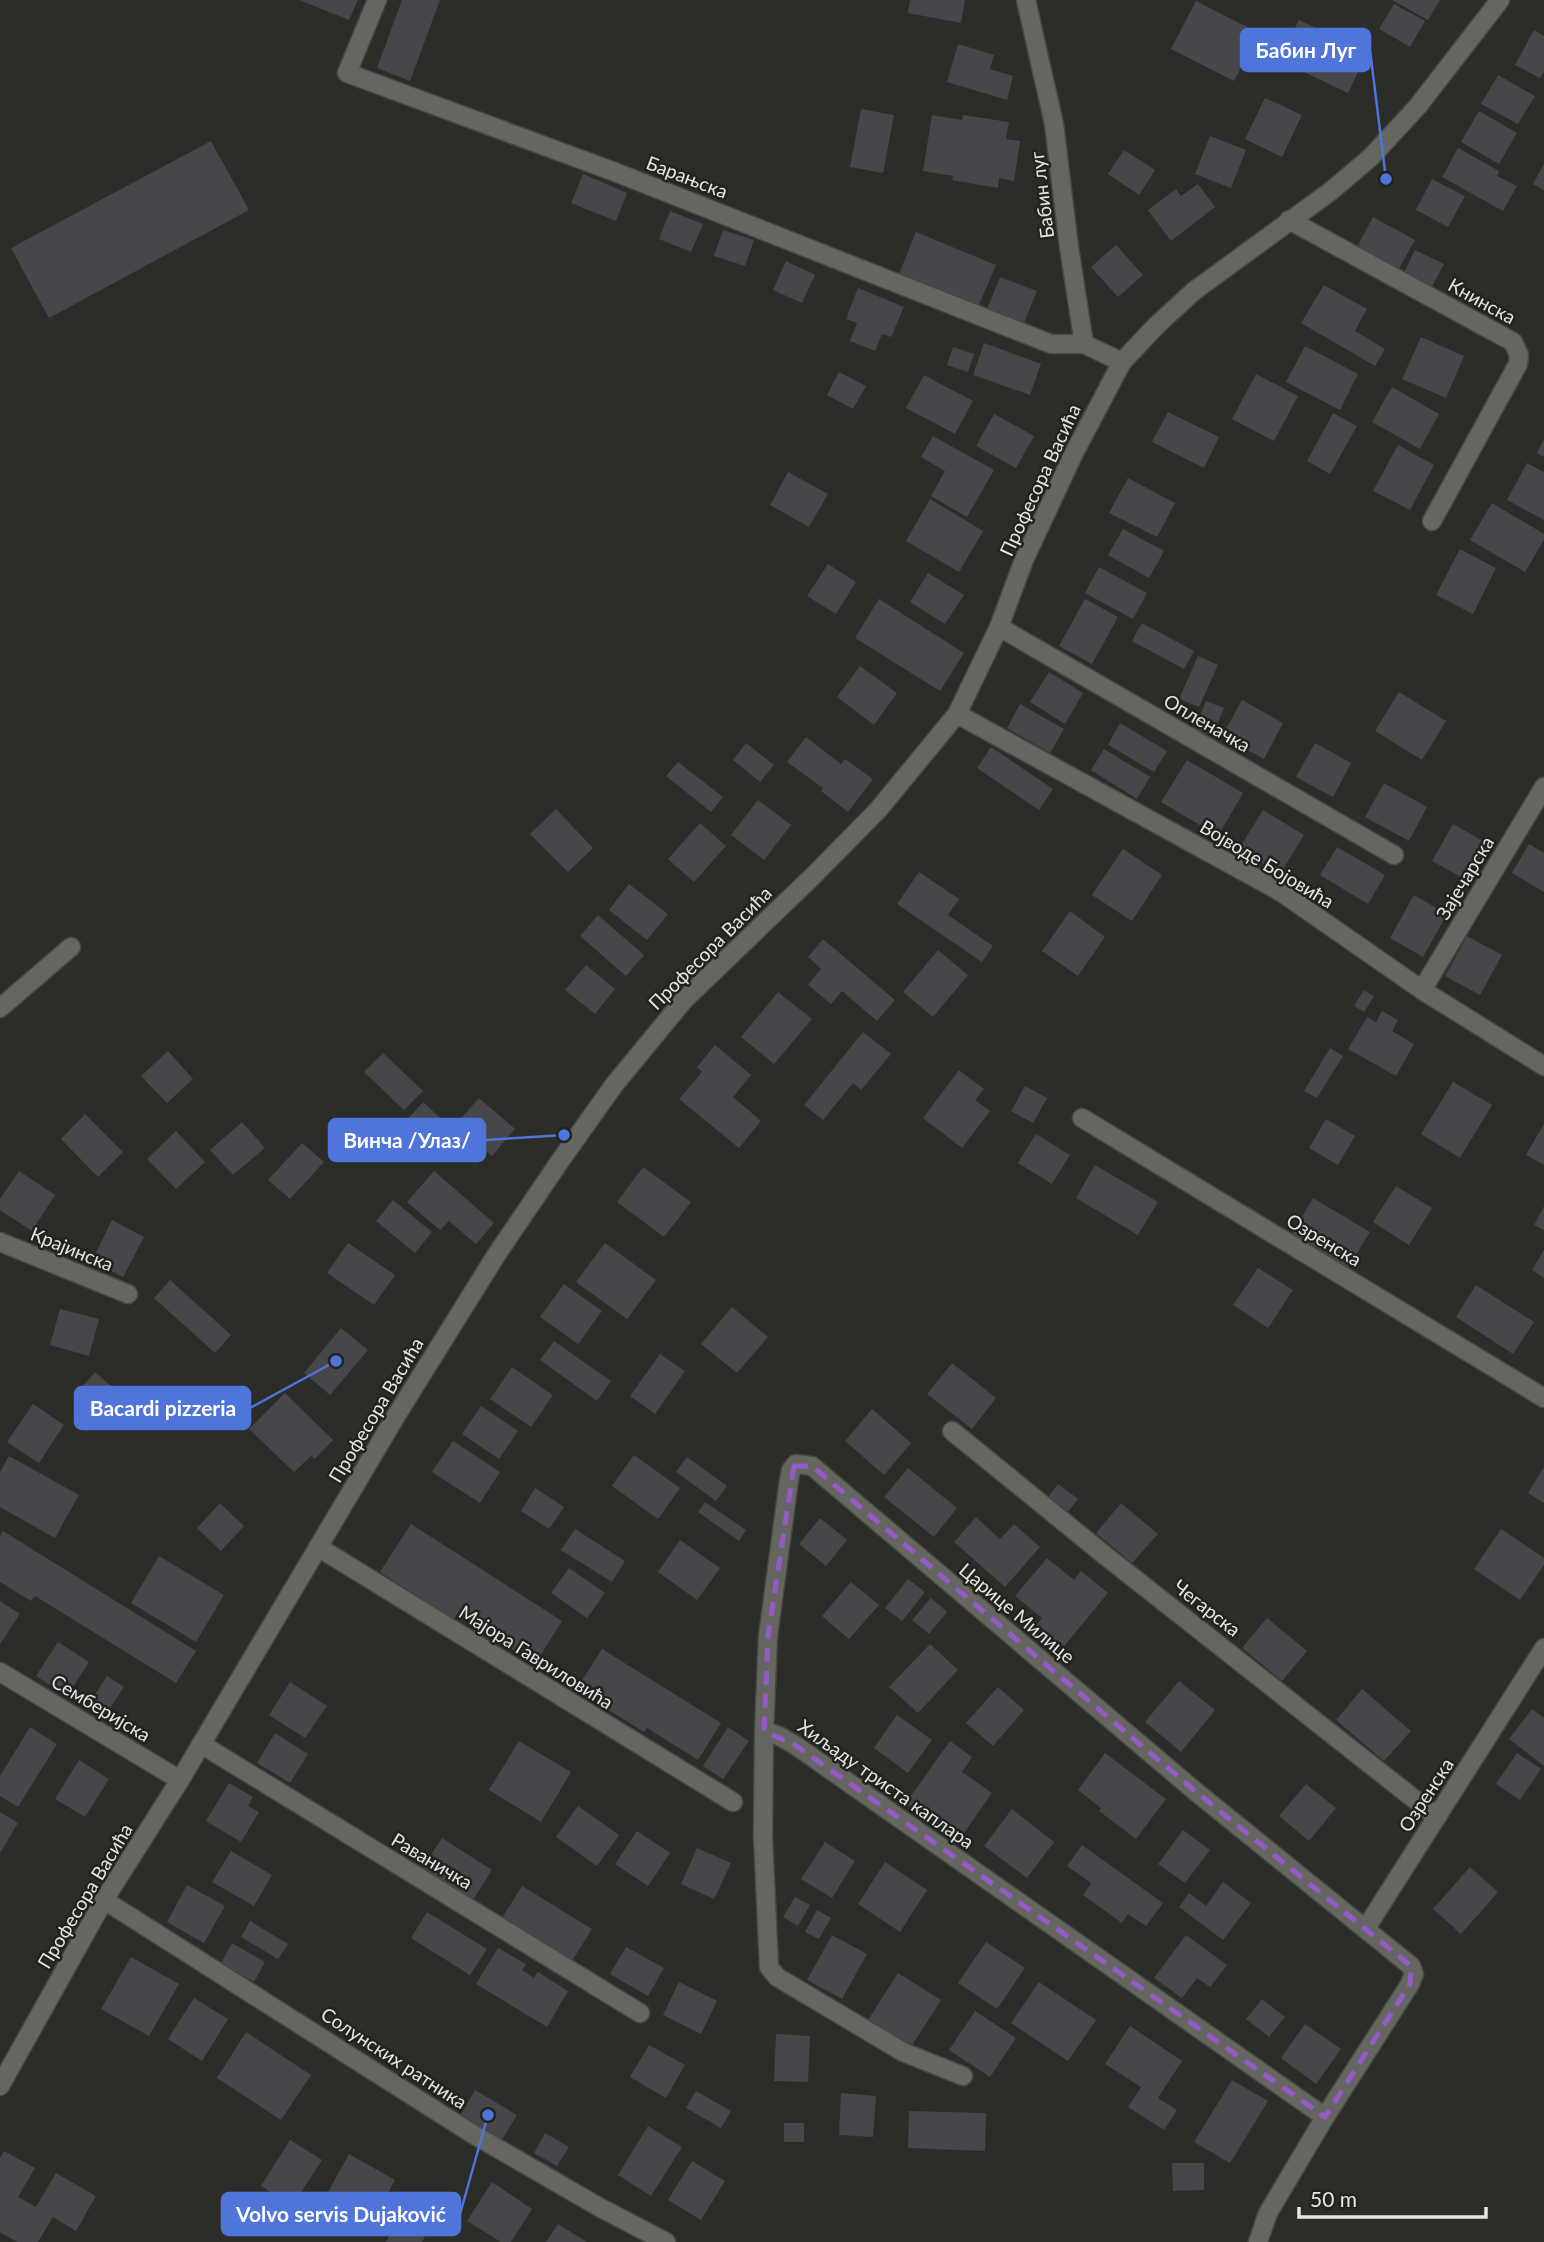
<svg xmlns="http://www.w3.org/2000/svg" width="1544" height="2242" viewBox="0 0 1544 2242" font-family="Lato,sans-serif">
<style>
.building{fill:#46474b}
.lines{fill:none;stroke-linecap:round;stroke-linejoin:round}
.minor-casing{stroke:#474743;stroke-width:21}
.tertiary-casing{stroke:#474743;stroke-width:21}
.minor{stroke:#666661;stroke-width:18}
.tertiary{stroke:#666661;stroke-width:18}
.marked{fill:none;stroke:#965ac8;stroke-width:5;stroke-dasharray:14 9;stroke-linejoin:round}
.labels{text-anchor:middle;stroke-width:5;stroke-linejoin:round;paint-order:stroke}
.street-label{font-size:19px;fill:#e5e5e2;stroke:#22221f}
.leader{fill:none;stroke:#4f74da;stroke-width:2.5}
.callout-dot{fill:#4f74da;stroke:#22221f;stroke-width:2.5}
.callout{fill:#4f74da;stroke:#4f74da;stroke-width:2.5}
.callout-label{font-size:21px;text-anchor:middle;font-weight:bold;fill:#fff}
</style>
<rect width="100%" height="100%" fill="#2c2c28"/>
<g class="building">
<path d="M299 0H358L349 20Z"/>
<path d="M402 0H440L410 81 377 68Z"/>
<path d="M910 0H965L961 23 908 13Z"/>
<path d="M1392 0H1440L1428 20Z"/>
<path d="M1196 1 1259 33 1234 81 1171 49Z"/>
<path d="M1394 4 1425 21 1410 47 1379 29Z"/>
<path d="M1299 20 1318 29 1312 40 1362 64 1348 93 1279 60Z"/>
<path d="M1534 30 1544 36V72L1540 78 1515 65Z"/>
<path d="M958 44 994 55 990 69 1013 76 1007 100 947 82Z"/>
<path d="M1498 75 1535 96 1518 124 1481 104Z"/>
<path d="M1265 98 1302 115 1282 157 1245 139Z"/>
<path d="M861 109 894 115 883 173 850 167Z"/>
<path d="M1479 111 1517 133 1499 164 1461 142Z"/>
<path d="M932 115 962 120 963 115 1009 122 1006 139 1020 141 1014 181 999 178 998 188 952 180 953 176 923 171Z"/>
<path d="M1210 136 1246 150 1231 188 1195 174Z"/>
<path d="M211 141 249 210 49 318 11 248Z"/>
<path d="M1458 148 1499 171 1497 176 1517 186 1503 211 1442 177Z"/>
<path d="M1124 150 1155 170 1139 195 1108 174Z"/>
<path d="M1544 164V190L1533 184Z"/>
<path d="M583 174 627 193 616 221 571 203Z"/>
<path d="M1432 179 1465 196 1448 227 1416 210Z"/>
<path d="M1198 184 1215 207 1171 241 1148 210 1176 189 1181 196Z"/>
<path d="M670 211 703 224 691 252 659 239Z"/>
<path d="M1373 217 1415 240 1397 272 1356 249Z"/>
<path d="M723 230 754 240 745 266 714 256Z"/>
<path d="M916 232 996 265 978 307 899 274Z"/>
<path d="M1116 245 1143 275 1118 297 1091 267Z"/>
<path d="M1415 250 1444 264 1432 287 1404 273Z"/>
<path d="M786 261 815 275 802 303 773 290Z"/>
<path d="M1000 277 1037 291 1024 323 987 309Z"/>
<path d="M1324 285 1367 309 1355 331 1385 349 1375 366 1301 323Z"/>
<path d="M858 288 904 307 891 337 882 334 875 351 850 341 857 323 846 319Z"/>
<path d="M1421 337 1464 356 1446 398 1402 379Z"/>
<path d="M984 343 1041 364 1030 395 973 375Z"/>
<path d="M1305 346 1358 374 1340 410 1286 382Z"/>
<path d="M953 347 974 354 968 372 947 365Z"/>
<path d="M839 372 866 386 853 409 827 395Z"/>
<path d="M1256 374 1298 396 1274 441 1232 419Z"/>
<path d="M924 375 973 401 955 434 906 408Z"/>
<path d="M1392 387 1439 414 1420 449 1372 422Z"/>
<path d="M1168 412 1219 437 1204 468 1152 442Z"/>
<path d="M1333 413 1357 426 1330 474 1307 461Z"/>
<path d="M994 414 1034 436 1016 468 976 446Z"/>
<path d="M933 436 994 470 967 517 931 496 945 471 921 457Z"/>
<path d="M1544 439V457L1537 453Z"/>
<path d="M1398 445 1434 465 1410 510 1373 491Z"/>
<path d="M1527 463 1544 472V520L1507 500Z"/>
<path d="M788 472 828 494 809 527 770 505Z"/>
<path d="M1128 478 1175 503 1157 537 1109 513Z"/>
<path d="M930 499 983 531 959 572 906 541Z"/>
<path d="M1492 503 1544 534V540L1525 572 1470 540Z"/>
<path d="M1123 529 1164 551 1149 578 1108 555Z"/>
<path d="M1460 549 1496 568 1473 614 1436 595Z"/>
<path d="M828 564 856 582 836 614 807 596Z"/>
<path d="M1099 567 1147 593 1133 619 1085 593Z"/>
<path d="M928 573 964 595 945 624 910 602Z"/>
<path d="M879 599 964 653 940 691 855 638Z"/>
<path d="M1085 599 1118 617 1092 664 1059 646Z"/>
<path d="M1142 623 1194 651 1184 669 1132 641Z"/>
<path d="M1198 656 1218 665 1199 707 1179 699Z"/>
<path d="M860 666 897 693 874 725 837 697Z"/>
<path d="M1049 672 1083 693 1065 724 1030 702Z"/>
<path d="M1399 692 1446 721 1422 760 1375 731Z"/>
<path d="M1242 700 1283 723 1264 759 1222 736Z"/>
<path d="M1206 701 1224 708 1212 736 1195 729Z"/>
<path d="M1020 704 1064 729 1050 753 1007 728Z"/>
<path d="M1120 723 1167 751 1154 772 1108 745Z"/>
<path d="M806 737 841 764 845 759 873 779 848 812 821 791 823 788 787 762Z"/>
<path d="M746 743 774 765 760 782 733 760Z"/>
<path d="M1315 743 1351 763 1333 797 1296 777Z"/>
<path d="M991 747 1053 789 1039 810 977 768Z"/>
<path d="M1104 749 1150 777 1137 799 1091 770Z"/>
<path d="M1187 760 1243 793 1218 836 1161 802Z"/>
<path d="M678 762 723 797 711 812 666 776Z"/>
<path d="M1384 783 1427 807 1409 841 1365 817Z"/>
<path d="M758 800 791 825 764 860 731 835Z"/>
<path d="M556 809 593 848 568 872 530 834Z"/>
<path d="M1263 810 1304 835 1280 874 1239 849Z"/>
<path d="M700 823 726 846 694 882 668 859Z"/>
<path d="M1453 824 1490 845 1470 882 1432 861Z"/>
<path d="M1529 844 1544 853V892L1512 873Z"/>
<path d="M1337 847 1385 875 1368 904 1320 875Z"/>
<path d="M1123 849 1162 875 1132 921 1092 895Z"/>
<path d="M919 872 959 899 948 915 993 946 982 962 897 904Z"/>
<path d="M629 884 668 914 647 940 609 910Z"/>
<path d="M1414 895 1447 914 1423 957 1390 938Z"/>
<path d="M1070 911 1105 937 1078 976 1042 951Z"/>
<path d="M598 915 644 955 626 976 580 936Z"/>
<path d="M1467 936 1502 955 1480 995 1445 976Z"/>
<path d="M823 939 895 1000 877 1021 842 991 831 1004 808 985 821 969 808 957Z"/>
<path d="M938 950 968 975 933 1017 903 992Z"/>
<path d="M586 965 615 989 595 1014 565 990Z"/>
<path d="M1364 990 1374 996 1364 1012 1354 1006Z"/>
<path d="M778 992 812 1019 774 1064 741 1037Z"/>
<path d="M1382 1011 1398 1020 1392 1031 1414 1044 1396 1076 1348 1049 1367 1017 1376 1022Z"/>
<path d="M863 1032 891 1054 861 1090 853 1083 823 1120 804 1105Z"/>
<path d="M715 1045 751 1075 733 1097 761 1121 739 1148 679 1099 702 1072 697 1067Z"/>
<path d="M1330 1048 1343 1056 1317 1098 1304 1091Z"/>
<path d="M168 1051 193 1079 167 1103 141 1076Z"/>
<path d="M383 1053 423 1091 404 1110 364 1072Z"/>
<path d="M959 1070 984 1089 975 1100 990 1111 962 1148 923 1118Z"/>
<path d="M1453 1082 1492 1105 1460 1158 1421 1134Z"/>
<path d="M1025 1086 1047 1098 1033 1123 1011 1111Z"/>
<path d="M479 1098 515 1129 492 1156 456 1124Z"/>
<path d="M423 1102 460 1136 443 1154 407 1120Z"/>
<path d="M85 1114 123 1152 98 1177 61 1139Z"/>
<path d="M1326 1119 1355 1136 1338 1165 1309 1148Z"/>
<path d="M242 1122 265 1148 233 1175 210 1150Z"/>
<path d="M1544 1124V1165L1526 1155Z"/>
<path d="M176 1131 205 1162 176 1189 147 1159Z"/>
<path d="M1036 1134 1070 1155 1052 1184 1018 1163Z"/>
<path d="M302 1143 324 1162 290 1199 268 1180Z"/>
<path d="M1095 1165 1158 1202 1138 1235 1076 1198Z"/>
<path d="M643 1167 691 1202 664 1237 617 1202Z"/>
<path d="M19 1171 55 1195 32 1231 0 1210V1199Z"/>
<path d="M434 1171 494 1223 476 1244 449 1221 440 1230 407 1202Z"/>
<path d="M1396 1186 1432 1208 1409 1245 1373 1222Z"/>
<path d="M1313 1198 1370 1232 1348 1268 1292 1234Z"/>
<path d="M393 1200 432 1232 415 1253 376 1221Z"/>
<path d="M1544 1206V1230L1534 1225Z"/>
<path d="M112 1220 144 1237 123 1277 92 1261Z"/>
<path d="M348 1243 395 1275 374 1305 327 1273Z"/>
<path d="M605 1243 656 1280 627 1319 576 1282Z"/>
<path d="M1544 1250V1278L1532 1270Z"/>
<path d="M1258 1268 1293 1290 1268 1328 1233 1305Z"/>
<path d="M170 1280 231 1335 215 1353 154 1298Z"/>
<path d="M564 1284 602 1311 578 1344 540 1317Z"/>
<path d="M1476 1285 1534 1322 1513 1354 1456 1317Z"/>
<path d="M732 1307 768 1337 737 1373 701 1344Z"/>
<path d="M60 1309 99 1319 89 1356 50 1345Z"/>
<path d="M341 1328 368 1350 330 1395 304 1373Z"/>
<path d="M554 1341 611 1381 597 1401 540 1360Z"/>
<path d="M660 1354 685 1371 655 1414 630 1396Z"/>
<path d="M952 1363 996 1398 972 1429 927 1394Z"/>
<path d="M512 1367 553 1395 531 1427 490 1399Z"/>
<path d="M95 1372 128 1401 107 1424 75 1395Z"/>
<path d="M285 1393 333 1440 315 1459 311 1456 294 1472 249 1429Z"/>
<path d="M33 1404 64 1425 39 1463 7 1442Z"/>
<path d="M481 1406 518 1431 499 1459 462 1434Z"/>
<path d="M872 1409 911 1443 884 1475 845 1441Z"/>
<path d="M453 1441 500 1472 480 1503 432 1472Z"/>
<path d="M634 1455 680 1488 658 1519 612 1486Z"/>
<path d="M9 1456 79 1495 55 1538 0 1507V1472Z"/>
<path d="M687 1457 727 1486 716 1501 676 1472Z"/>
<path d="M1544 1467V1503L1528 1493Z"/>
<path d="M908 1468 957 1508 934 1537 884 1497Z"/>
<path d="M1058 1484 1078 1499 1068 1512 1048 1497Z"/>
<path d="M535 1488 564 1507 549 1529 521 1511Z"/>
<path d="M705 1502 746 1530 739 1541 698 1512Z"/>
<path d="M220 1503 244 1526 221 1551 197 1528Z"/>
<path d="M1121 1503 1158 1534 1132 1563 1096 1533Z"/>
<path d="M976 1517 1000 1539 1014 1524 1040 1547 1005 1587 954 1542Z"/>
<path d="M820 1518 847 1540 826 1566 799 1544Z"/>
<path d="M411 1524 562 1621 535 1664 457 1614 454 1619 380 1572Z"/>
<path d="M575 1529 625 1561 612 1582 561 1550Z"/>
<path d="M1501 1529 1544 1558V1565L1520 1600 1474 1569Z"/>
<path d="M3 1531 196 1651 176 1683 35 1596 31 1601 0 1582V1536Z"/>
<path d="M680 1540 720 1568 697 1600 658 1572Z"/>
<path d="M159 1556 224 1595 196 1642 131 1603Z"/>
<path d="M1047 1558 1074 1580 1081 1571 1108 1593 1057 1655 1030 1633 1042 1618 1015 1596Z"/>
<path d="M569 1568 605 1593 587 1618 551 1593Z"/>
<path d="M908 1579 925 1592 902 1621 885 1608Z"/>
<path d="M851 1582 879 1605 849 1639 822 1616Z"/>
<path d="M931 1598 947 1612 929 1634 912 1620Z"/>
<path d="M0 1601 20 1614 0 1644Z"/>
<path d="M1267 1618 1307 1651 1282 1681 1242 1648Z"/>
<path d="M58 1642 89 1662 67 1696 36 1676Z"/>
<path d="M930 1644 958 1670 918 1713 889 1687Z"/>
<path d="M602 1649 721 1723 698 1760 647 1728 644 1732 576 1690Z"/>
<path d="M107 1676 124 1687 106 1714 89 1704Z"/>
<path d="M1179 1681 1215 1710 1181 1752 1145 1722Z"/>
<path d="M290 1682 327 1706 305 1738 269 1715Z"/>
<path d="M998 1687 1024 1710 993 1746 966 1723Z"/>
<path d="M1362 1689 1411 1731 1384 1761 1336 1720Z"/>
<path d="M1532 1709 1544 1718V1766L1509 1739Z"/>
<path d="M897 1715 932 1740 908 1773 874 1748Z"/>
<path d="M30 1727 57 1744 18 1807 0 1796V1776Z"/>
<path d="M728 1727 749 1741 723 1779 703 1766Z"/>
<path d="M275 1733 308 1754 290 1783 257 1763Z"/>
<path d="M519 1741 571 1772 541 1822 489 1790Z"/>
<path d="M950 1741 972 1757 962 1772 992 1793 959 1840 906 1803Z"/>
<path d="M1105 1753 1166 1799 1136 1839 1099 1811 1101 1808 1078 1790Z"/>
<path d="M1517 1753 1541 1769 1520 1800 1496 1784Z"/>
<path d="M79 1760 109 1779 85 1817 55 1799Z"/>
<path d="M229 1783 253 1797 248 1806 259 1812 241 1842 206 1821Z"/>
<path d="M1306 1784 1336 1808 1309 1841 1279 1816Z"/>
<path d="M578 1806 619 1835 597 1866 556 1837Z"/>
<path d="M1012 1809 1054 1842 1027 1878 984 1846Z"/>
<path d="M0 1812 18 1823 0 1853Z"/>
<path d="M1183 1830 1210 1850 1185 1883 1158 1864Z"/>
<path d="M637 1831 670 1853 648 1886 615 1864Z"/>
<path d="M442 1838 492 1870 473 1900 423 1868Z"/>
<path d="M825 1842 855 1861 832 1898 801 1879Z"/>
<path d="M1082 1845 1163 1903 1146 1926 1128 1914 1122 1923 1083 1895 1091 1883 1067 1866Z"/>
<path d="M697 1848 731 1863 714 1899 681 1884Z"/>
<path d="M231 1851 272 1875 254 1906 212 1882Z"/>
<path d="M885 1862 927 1890 900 1932 858 1904Z"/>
<path d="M1470 1867 1498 1892 1461 1934 1433 1909Z"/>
<path d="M1223 1882 1251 1903 1223 1940 1179 1907 1189 1893 1206 1906Z"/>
<path d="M187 1885 225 1906 204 1943 167 1922Z"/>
<path d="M522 1886 592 1929 572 1961 502 1918Z"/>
<path d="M795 1897 810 1905 798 1926 783 1917Z"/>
<path d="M817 1910 831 1918 819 1939 805 1932Z"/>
<path d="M427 1912 487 1949 470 1975 411 1938Z"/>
<path d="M250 1921 288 1944 278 1959 241 1937Z"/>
<path d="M832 1935 867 1954 842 1999 807 1980Z"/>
<path d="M1186 1935 1227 1965 1210 1987 1197 1978 1182 1998 1154 1978Z"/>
<path d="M986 1942 1025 1968 997 2009 958 1983Z"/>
<path d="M232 1943 265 1962 254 1982 221 1963Z"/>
<path d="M626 1947 664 1968 648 1996 610 1974Z"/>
<path d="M498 1948 526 1964 522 1970 534 1978 538 1972 568 1991 547 2027 476 1984Z"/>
<path d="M131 1957 179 1984 149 2036 101 2009Z"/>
<path d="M898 1973 941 2000 911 2047 868 2020Z"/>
<path d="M679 1982 717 2001 701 2034 663 2015Z"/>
<path d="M1039 1982 1096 2020 1068 2061 1011 2023Z"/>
<path d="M194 1998 228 2019 202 2061 168 2039Z"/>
<path d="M1262 1999 1285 2017 1269 2037 1246 2019Z"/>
<path d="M975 2011 1016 2038 990 2077 949 2050Z"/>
<path d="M1305 2024 1341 2049 1316 2084 1281 2058Z"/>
<path d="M1130 2026 1182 2061 1158 2098 1177 2110 1164 2130 1128 2107 1141 2087 1105 2064Z"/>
<path d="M246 2032 311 2075 281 2120 217 2078Z"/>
<path d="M776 2034 810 2036 808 2082 774 2081Z"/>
<path d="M649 2045 685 2065 666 2098 630 2077Z"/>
<path d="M1232 2080 1268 2101 1230 2163 1194 2142Z"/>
<path d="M475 2090 517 2115 502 2140 460 2116Z"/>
<path d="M696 2091 731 2111 721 2128 686 2108Z"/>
<path d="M841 2093 876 2096 873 2137 839 2135Z"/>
<path d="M909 2111 986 2113 985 2151 908 2148Z"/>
<rect x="784" y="2123" width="20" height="19"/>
<path d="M648 2126 682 2147 651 2196 618 2175Z"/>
<path d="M545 2133 569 2147 557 2166 534 2153Z"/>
<path d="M290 2140 322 2160 292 2206 261 2186Z"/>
<path d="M4 2151 35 2168 18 2197 36 2207 56 2173 96 2196 76 2231 53 2217 38 2242H17L0 2232V2158Z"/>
<path d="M349 2154 395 2180 370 2226 323 2201Z"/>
<path d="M692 2161 725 2181 701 2220 668 2200Z"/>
<path d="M1172 2163H1204V2190L1173 2191Z"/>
<path d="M492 2182 532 2209 511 2242H501L467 2221Z"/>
<path d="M401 2215 428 2230 422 2242H386Z"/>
<path d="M558 2224 587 2242H546Z"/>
</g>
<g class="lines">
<defs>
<g id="minor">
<path d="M377 0 347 73 615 172 1051 344H1084"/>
<path d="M1026 0 1054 124 1069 247 1084 344 1122 362"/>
<path d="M1289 220 1513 342 1519 355 1518 364 1432 521"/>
<path d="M999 627 1394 855"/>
<path d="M957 714 1281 892 1422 990 1544 1066"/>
<path d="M1422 990 1544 787"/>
<path d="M0 1008 71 947"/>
<path d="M1082 1118 1544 1398"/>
<path d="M0 1242 128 1294"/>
<path d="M952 1431 1107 1557 1437 1817"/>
<path d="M318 1547 733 1802"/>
<path d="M0 1672 180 1780"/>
<path d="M764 1731 779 1736 795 1745 1325 2117"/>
<path d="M201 1744 640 2013"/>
<path d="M104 1900 471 2133 599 2207 666 2242"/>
<path d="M1366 1928 1544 1648"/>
<path d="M963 2076 903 2052 777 1977 769 1967 763 1837 764 1731 768 1636 789 1480 791 1470 796 1464 812 1466 1195 1791 1411 1966 1414 1974 1410 1984 1325 2117 1268 2213 1258 2242"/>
</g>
<path id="tertiary" d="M0 2086 104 1900 180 1780 396 1416 495 1257 560 1161 614 1085 684 1000 812 877 878 810 957 714 999 627 1024 560 1074 453 1122 362 1156 326 1194 291 1331 191 1371 157 1418 106 1500 0"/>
</defs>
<use href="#minor" class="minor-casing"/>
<use href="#tertiary" class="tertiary-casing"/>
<use href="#minor" class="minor"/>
<use href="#tertiary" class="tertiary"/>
</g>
<path class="marked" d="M794 1466H812L1195 1791 1411 1966 1410 1984 1325 2117 795 1745 764 1731 768 1636Z"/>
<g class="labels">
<g class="street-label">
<text transform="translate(687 177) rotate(21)" y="7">Барањска</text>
<text transform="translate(1042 195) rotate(-97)" y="7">Бабин луг</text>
<text transform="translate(1482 301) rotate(29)" y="7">Книнска</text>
<text transform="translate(1040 480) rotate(-65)" y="7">Професора Васића</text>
<text transform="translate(1207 723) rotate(30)" y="7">Опленачка</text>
<text transform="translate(1267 864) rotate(31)" y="7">Војводе Бојовића</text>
<text transform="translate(1465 878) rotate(-59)" y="7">Зајечарска</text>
<text transform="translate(710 948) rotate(-45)" y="7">Професора Васића</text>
<text transform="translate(1324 1240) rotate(31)" y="7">Озренска</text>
<text transform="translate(72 1249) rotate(22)" y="7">Крајинска</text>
<text transform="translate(376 1410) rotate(-59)" y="7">Професора Васића</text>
<text transform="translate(1207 1608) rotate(38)" y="7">Чегарска</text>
<text transform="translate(1017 1613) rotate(40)" y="7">Царице Милице</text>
<text transform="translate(536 1657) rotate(32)" y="7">Мајора Гавриловића</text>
<text transform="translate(101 1708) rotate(31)" y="7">Семберијска</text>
<text transform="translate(886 1784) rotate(35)" y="7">Хиљаду триста каплара</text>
<text transform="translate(1426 1795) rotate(-57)" y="7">Озренска</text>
<text transform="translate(432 1861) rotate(31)" y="7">Раваничка</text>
<text transform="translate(85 1896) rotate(-59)" y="7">Професора Васића</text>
<text transform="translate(394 2058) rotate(33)" y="7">Солунских ратника</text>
</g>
</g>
<path class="leader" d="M1386 179L1370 50M564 1135L485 1140M336 1361L250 1408M488 2115L460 2214"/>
<g class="callout-dot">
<circle cx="1386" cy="179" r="7"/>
<circle cx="564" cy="1135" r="7"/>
<circle cx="336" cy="1361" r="7"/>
<circle cx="488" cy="2115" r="7"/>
</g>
<g class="callout">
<rect x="1241" y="29" width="129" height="42" rx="7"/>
<rect x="329" y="1119" width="156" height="42" rx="7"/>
<rect x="75" y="1387" width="175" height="42" rx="7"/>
<rect x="222" y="2193" width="238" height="42" rx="7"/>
</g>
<g class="callout-label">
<text x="1306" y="58">Бабин Луг</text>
<text x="407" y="1148">Винча /Улаз/</text>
<text x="163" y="1416">Bacardi pizzeria</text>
<text x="341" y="2222">Volvo servis Dujaković</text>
</g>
<path d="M1299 2207v10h187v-10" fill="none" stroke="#e5e5e2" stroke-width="3.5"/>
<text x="1310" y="2207" font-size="21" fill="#e5e5e2" stroke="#22221f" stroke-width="5" paint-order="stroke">50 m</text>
</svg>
